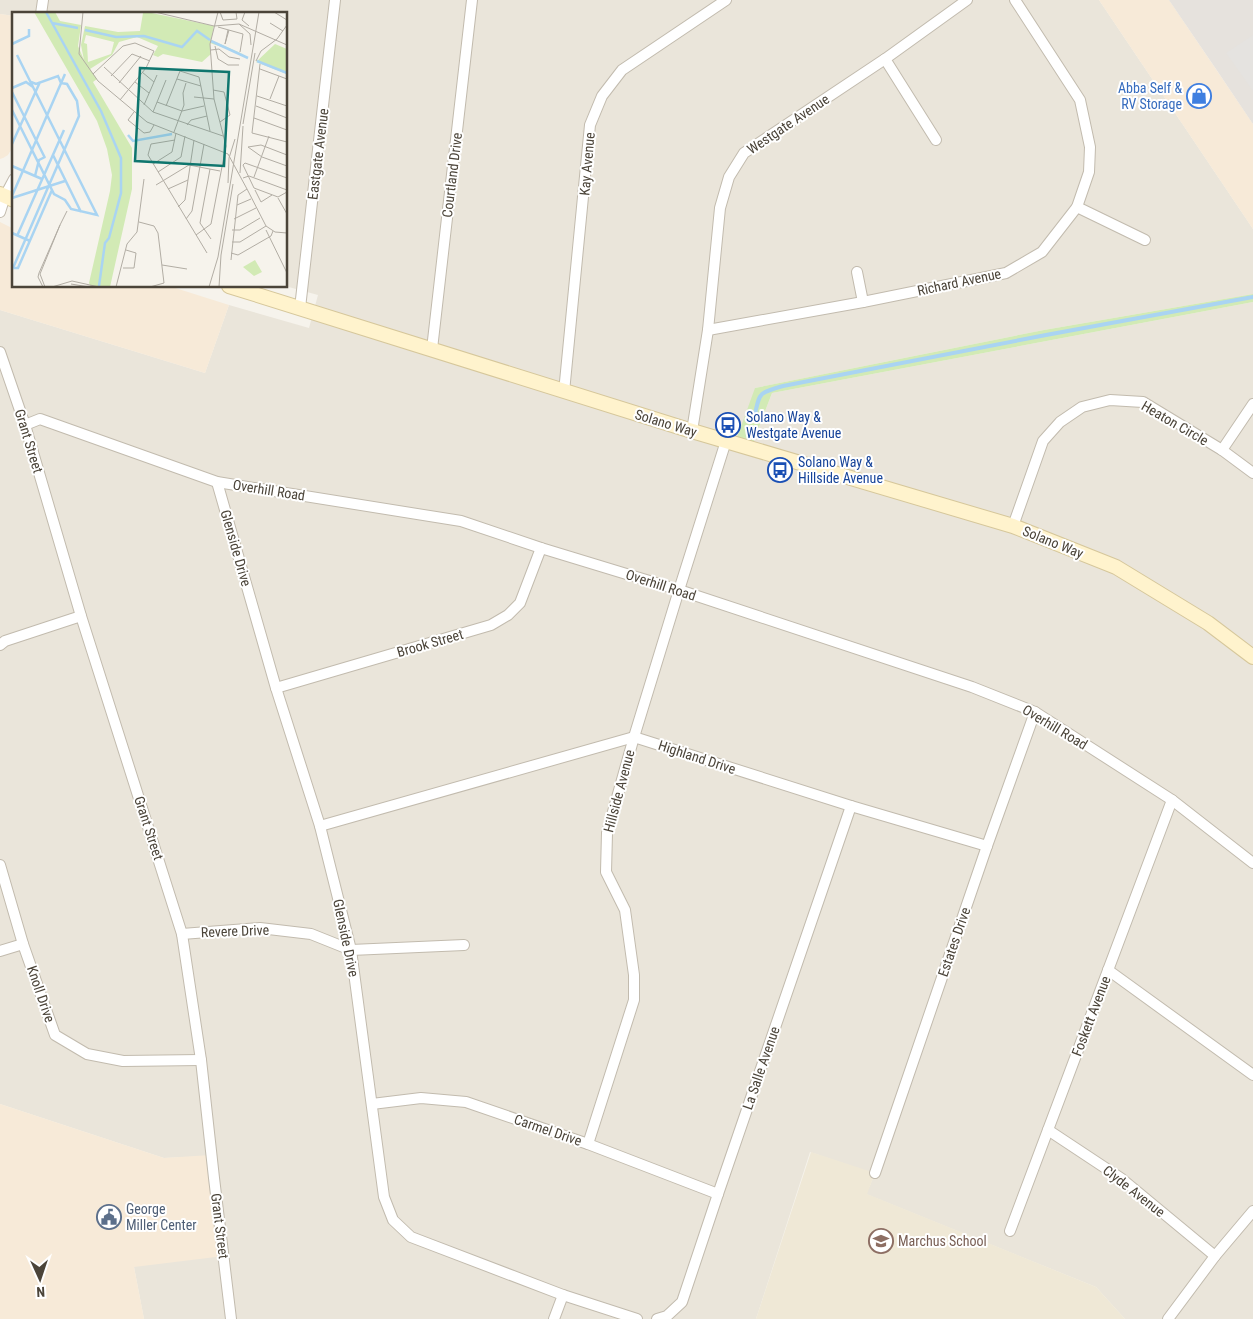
<svg xmlns="http://www.w3.org/2000/svg" width="1253" height="1319" viewBox="0 0 1253 1319" font-family="'Roboto Condensed',sans-serif">
<style>
.residential{fill:#eae5da}
.commercial{fill:#f7ead8}
.industrial{fill:#e6e2dd}
.education{fill:#efe8d6}
.green{fill:#d2eab5}
.parking{fill:#e5e3e0}
.lines{fill:none;stroke-linecap:round;stroke-linejoin:round}
.stream{stroke:#a9d4f2;stroke-width:4}
.street-casing{stroke:#c2bbae;stroke-width:12}
.secondary-casing{stroke:#d6c79b;stroke-width:16}
.street{stroke:#fff;stroke-width:10}
.secondary{stroke:#fff3cd;stroke-width:14}
.labels{text-anchor:middle;stroke-width:4;stroke-linejoin:round;paint-order:stroke}
.shop-label{font-size:14px;fill:#366cbe;stroke:#fff;text-anchor:end}
.street-label{font-size:14px;fill:#4b4439;stroke:#fff}
.transit-label{font-size:14px;fill:#164399;stroke:#fff;text-anchor:start}
.service-label{font-size:14px;fill:#4e5e75;stroke:#fff;text-anchor:start}
.education-label{font-size:14px;fill:#785e54;stroke:#fff;text-anchor:start}
.inset-river{fill:none;stroke:#a9d4f2;stroke-width:2.5}
.inset-road{fill:none;stroke:#b2ada4;stroke-width:1}
.view{fill:#0f766e;fill-opacity:0.15;stroke:#0f766e;stroke-width:2.5}
.inset-edge{fill:none;stroke:#4b4439;stroke-width:2.5}
</style>
<rect width="100%" height="100%" fill="#f6f3ec"/>
<path class="residential" d="M0 0H1099L1253 229V294L1044 330 755 388 751 448 772 393 1253 302V1319H1125L1096 1287 866 1194 875 1174 810 1152 756 1319H144L134 1267 211 1156 164 1158 0 1104V310L205 373 229 305 309 328 318 295 285 286H286V14H43L26 11V14H14V16L0 14Z"/>
<g class="commercial">
<path d="M1099 0H1169L1253 124V229Z"/>
<path d="M0 14 14 16V121L11 150 8 155 3 158 0 159Z"/>
<path d="M0 222 14 229V286H169L229 305 205 373 0 310Z"/>
<path d="M0 1104 164 1158 211 1155 224 1256 134 1267 144 1319H0Z"/>
</g>
<path class="industrial" d="M1169 0H1253V124L1216 69Z"/>
<path class="education" d="M811 1152 875 1173 867 1194 1096 1287 1125 1319H756Z"/>
<path class="green" d="M1253 294V302L772 393 751 448 735 443 755 388 1044 330Z"/>
<path class="parking" d="M1253 35V91L1226 53Z"/>
<g class="lines">
<path class="stream" d="M754 418C760 393 757 393 783 386L1046 335 1253 297"/>
<defs>
<g id="street">
<path d="M41 14 43 0"/>
<path d="M885 59 936 140"/>
<path d="M1077 207 1145 240"/>
<path d="M0 212 5 196 14 179"/>
<path d="M857 272 863 302"/>
<path d="M300 308 335 0"/>
<path d="M708 330 863 302 1006 273 1042 252 1077 207 1089 172 1090 147 1080 100 1015 0"/>
<path d="M432 349 472 0"/>
<path d="M0 352 25 425 81 616 182 934 201 1060 214 1178 231 1319"/>
<path d="M564 392 590 125 602 96 622 70 726 0"/>
<path d="M25 425 40 419 217 482 461 521 541 548 679 590 972 687 1035 712 1172 800 1253 863"/>
<path d="M692 431 708 330 720 208 729 177 744 153 885 59 967 0"/>
<path d="M1222 450 1253 404"/>
<path d="M217 482 276 688 320 826 351 950 384 1197 393 1220 411 1237 563 1295 637 1319"/>
<path d="M1013 526 1043 441 1060 422 1082 407 1110 400 1143 402 1222 450 1253 473"/>
<path d="M0 645 5 641 81 616"/>
<path d="M276 688 491 625 508 615 520 603 541 548"/>
<path d="M320 826 634 737 851 806 987 846"/>
<path d="M0 865 23 944 55 1035 87 1054 123 1061 201 1060"/>
<path d="M182 934 260 928 311 934 351 950 464 945"/>
<path d="M0 951 23 944"/>
<path d="M1108 970 1253 1075"/>
<path d="M372 1104 421 1098 466 1102 588 1144 718 1194"/>
<path d="M1048 1130 1122 1179 1215 1256"/>
<path d="M588 1144 634 1000V975L625 910 606 872 607 833 634 737 679 590 726 441"/>
<path d="M875 1173 987 846 1035 712"/>
<path d="M1010 1231 1172 800"/>
<path d="M554 1319 563 1295"/>
<path d="M657 1319 667 1316 682 1302 718 1194 851 806"/>
<path d="M1168 1319 1215 1256 1253 1211"/>
</g>
<g id="secondary">
<path d="M0 194 14 200"/>
<path d="M229 286 692 431 1013 526 1116 567 1208 623 1253 657"/>
</g>
</defs>
<use href="#street" class="street-casing"/>
<use href="#secondary" class="secondary-casing"/>
<use href="#street" class="street"/>
<use href="#secondary" class="secondary"/>
</g>
<defs>
<symbol id="shop-ring" viewBox="-11 -11 22 22"><circle r="9.5" fill="#fff" stroke="#3f7fe0" stroke-width="1.5"/><path d="M-5-2.5h2.3a2.7 3.5 0 0 1 5.4 0H5L5.5 6h-11ZM-1.5-2.5h3a1.5 2.3 0 0 0-3 0Z" fill="#3f7fe0"/></symbol>
<symbol id="bus-ring" viewBox="-11 -11 22 22"><circle r="9.5" fill="#fff" stroke="#1a4fb4" stroke-width="1.5"/><path d="M-5-6H5V4H4V6H2V4H-2V6H-4V4H-5ZM-3.5-4V0h7V-4ZM-3.5 1.2v1.5H-2V1.2ZM2 1.2v1.5H3.5V1.2Z" fill="#1a4fb4"/></symbol>
<symbol id="civic-ring" viewBox="-11 -11 22 22"><circle r="9.5" fill="#fff" stroke="#5c6f8a" stroke-width="1.5"/><path d="M-.6-6.5H3V-4.5H.6V-3L4-1V1h2V6H-6V1h2V-1L-.6-3ZM-1.2 2.5V6h2.4V2.5Z" fill="#5c6f8a"/></symbol>
<symbol id="school-ring" viewBox="-11 -11 22 22"><circle r="9.5" fill="#fff" stroke="#8d6e63" stroke-width="1.5"/><path d="M0-5L7-2L0 1L-7-2ZM-4 1L0 2.5L4 1V4Q0 6-4 4Z" fill="#8d6e63"/></symbol>
</defs>
<g fill-rule="evenodd">
<use href="#shop-ring" x="1185" y="82" width="28" height="28"/>
<use href="#bus-ring" x="714" y="411" width="28" height="28"/>
<use href="#bus-ring" x="766" y="456" width="28" height="28"/>
<use href="#civic-ring" x="95" y="1203" width="28" height="28"/>
<use href="#school-ring" x="867" y="1227" width="28" height="28"/>
</g>
<g class="labels">
<g class="shop-label">
<text x="1182" y="93">Abba Self &amp;<tspan x="1182" dy="16">RV Storage</tspan></text>
</g>
<g class="street-label">
<text transform="translate(788 124) rotate(-34)" y="5">Westgate Avenue</text>
<text transform="translate(318 154) rotate(-83)" y="5">Eastgate Avenue</text>
<text transform="translate(587 164) rotate(-85)" y="5">Kay Avenue</text>
<text transform="translate(452 175) rotate(-83)" y="5">Courtland Drive</text>
<text transform="translate(959 282) rotate(-12)" y="5">Richard Avenue</text>
<text transform="translate(666 423) rotate(17)" y="5">Solano Way</text>
<text transform="translate(1175 423) rotate(30)" y="5">Heaton Circle</text>
<text transform="translate(29 441) rotate(73)" y="5">Grant Street</text>
<text transform="translate(269 490) rotate(9)" y="5">Overhill Road</text>
<text transform="translate(1053 542) rotate(22)" y="5">Solano Way</text>
<text transform="translate(236 548) rotate(74)" y="5">Glenside Drive</text>
<text transform="translate(661 585) rotate(18)" y="5">Overhill Road</text>
<text transform="translate(430 643) rotate(-16)" y="5">Brook Street</text>
<text transform="translate(1055 727) rotate(31)" y="5">Overhill Road</text>
<text transform="translate(697 757) rotate(18)" y="5">Highland Drive</text>
<text transform="translate(619 791) rotate(-75)" y="5">Hillside Avenue</text>
<text transform="translate(149 828) rotate(72)" y="5">Grant Street</text>
<text transform="translate(235 931) rotate(-2)" y="5">Revere Drive</text>
<text transform="translate(346 938) rotate(78)" y="5">Glenside Drive</text>
<text transform="translate(954 942) rotate(-71)" y="5">Estates Drive</text>
<text transform="translate(41 994) rotate(71)" y="5">Knoll Drive</text>
<text transform="translate(1091 1016) rotate(-69)" y="5">Foskett Avenue</text>
<text transform="translate(761 1068) rotate(-71)" y="5">La Salle Avenue</text>
<text transform="translate(548 1130) rotate(19)" y="5">Carmel Drive</text>
<text transform="translate(1134 1191) rotate(38)" y="5">Clyde Avenue</text>
<text transform="translate(220 1226) rotate(83)" y="5">Grant Street</text>
</g>
<g class="transit-label">
<text x="746" y="422">Solano Way &amp;<tspan x="746" dy="16">Westgate Avenue</tspan></text>
<text x="798" y="467">Solano Way &amp;<tspan x="798" dy="16">Hillside Avenue</tspan></text>
</g>
<g class="service-label">
<text x="126" y="1214">George<tspan x="126" dy="16">Miller Center</tspan></text>
</g>
<g class="education-label">
<text x="898" y="1246">Marchus School</text>
</g>
</g>
<g transform="translate(12 12)">
<rect width="275" height="275" fill="#f6f3ec"/>
<path d="M22 0H43L48 9 69 13 66 34 72 48 69 33 73 14 106 20 128 19 131 1 135 0 202 14 199 28 233 43 198 31 199 42 190 50 151 42 146 45 141 43 146 34 125 25 107 30 100 43 78 57 85 67 81 70 120 136V177L98 275H79L77 271 98 179 100 163 95 137 85 109ZM74 23 102 30 99 42 76 50 75 32 72 31ZM263 32 275 37V62L244 50ZM243 248 250 260 242 264 231 255Z" fill="#d2eab5" fill-rule="evenodd"/>
<path class="inset-river" d="M34 0 89 99 109 146V181L97 226 93 231 87 274M40 11 66 16M73 18 104 25 132 24 170 35 185 19 198 28M199 29 236 46M0 32 17 24V17M5 43 79 191M245 49 275 61M19 70 24 72 46 64 49 71M0 76 14 70 21 75M0 80 33 146M43 85 53 62M0 98 42 182 53 188 59 197 85 203 79 191M116 123 121 129 160 122M0 132 28 70M41 143 69 200M0 154 30 167M23 164 27 148 33 145M0 184 43 85M0 186 53 169M0 221 18 229M5 224 52 118M1 256 67 104 65 89 55 72 49 71M1 256H6L40 178"/>
<path class="inset-road" d="M71 0 67 42 86 69 135 110 216 142 235 177M112 0H135M143 0 202 14 227 12 275 33M208 0 211 8 225 7 224 0M233 0 230 8 237 14M262 0 275 8M258 11 271 19M227 12 238 22 239 33M206 15 231 22 228 40M216 18 213 32 217 18M265 27 275 13M203 34 206 47 216 53H227M199 38 207 37 217 45 228 47M244 49 249 39 265 27M248 52 240 121 275 130M92 55 141 100 211 124M248 57 275 67M130 60 142 70M81 62 111 34 123 31 142 39 134 56 108 88M99 64 120 42 138 49M165 67 189 74M123 70 137 81M107 71 129 44M201 78 212 80 218 103 208 110M245 84 275 94M182 85 202 87M258 87 267 64M145 90 170 99 192 94M132 93 145 63M154 94 168 59 187 65 198 119M244 94 275 106M122 100 116 108 132 121 138 120 142 113M141 100 154 68M242 106 275 118M231 112 243 41M175 113 179 108 195 104M162 120 172 93 171 81 174 71M163 128 139 132 136 143 195 241M275 143 249 133 236 135 250 145 275 154M141 152 160 140 164 121M198 157 188 211 199 227M146 160 169 145 173 124M228 161 231 114M242 165 257 124M231 166 237 164 275 178M275 166 233 151 231 153 242 176 266 185 275 180M216 171 217 146 223 127M144 173 177 153 208 159M156 177 176 168M235 177 254 214 263 220 275 221M243 178 249 190 260 183M266 186 275 202M225 193 239 187M166 195 173 188 182 128M174 207 180 199 192 132M222 207 244 196M127 210 142 214 146 221 152 271 138 275M48 213 55 199M220 218H228L248 206M254 218 275 261M184 223 199 212 214 134 202 87 198 32 206 0M220 230H228L254 214M219 241 226 243 259 224 261 219M209 243 221 172M219 248 226 183 235 177M150 253 175 257M111 256H122L124 241 114 238M59 272 77 275M31 275 26 265 27 261 48 213 28 262 33 275M40 275 60 269 87 275M104 275 115 232 125 220 132 167M197 275 206 245 247 0M207 275 209 243"/>
<path class="view" d="M128 56 217 60 212 154 123 149Z"/>
<rect width="275" height="275" class="inset-edge"/>
</g>
<g transform="translate(40 1279) rotate(177)" stroke="#ffffff" stroke-width="4" paint-order="stroke">
<path d="M0-4L9 19L0 12L-9 19Z" fill="#4b4439"/>
<text y="-8" font-size="14" font-weight="bold" text-anchor="middle" fill="#4b4439">N</text>
</g>
</svg>
